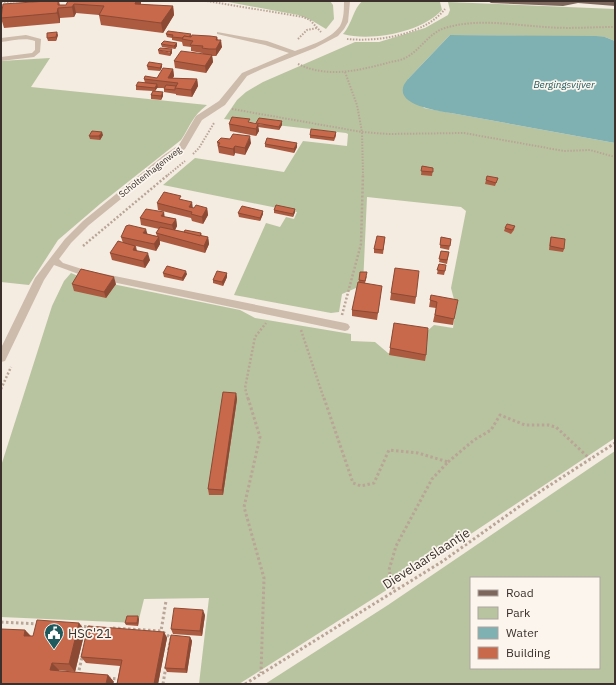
<svg xmlns="http://www.w3.org/2000/svg" width="616" height="685" viewBox="0 0 616 685" font-family="'IBM Plex Sans',sans-serif">
<style>
.green{fill:#b8c4a0;fill-rule:evenodd}
.water{fill:#7fb0b2}
.lines{fill:none;stroke-linecap:round;stroke-linejoin:round}
.path-far2{stroke:#b9a596;stroke-width:2;stroke-dasharray:1.5 1.5;stroke-linecap:butt}
.path-far1{stroke:#b9a596;stroke-width:2.5;stroke-dasharray:2 2;stroke-linecap:butt}
.path{stroke:#b9a596;stroke-width:3;stroke-dasharray:2.5 2.5;stroke-linecap:butt}
.minor{fill:#cdbbac;fill-rule:evenodd}
.major{fill:#7d675c;fill-rule:evenodd}
.wall{fill:#ac5a40}
.shaded-wall{fill:#8c4a34}
.building{fill:#c8694b;stroke:#8c4a34}
.labels{text-anchor:middle;stroke-width:3.5;stroke-linejoin:round;paint-order:stroke}
.far-street-label{font-size:9px;fill:#3b302b;stroke:#fbf5ee}
.far-water-label{font-size:10px;font-style:italic;fill:#1f5a5e;stroke:#fbf5ee}
.near-street-label{font-size:13px;fill:#3b302b;stroke:#fbf5ee}
.near-poi-label{font-size:13px;fill:#3b302b;stroke:#fbf5ee;text-anchor:start}
</style>
<rect width="100%" height="100%" fill="#f4ebe1"/>
<g class="green">
<path d="M223 1H330L333 5 334 19 326 29 311 20 298 15Z"/>
<path d="M363 1 440 2 442 10C422 32 371 42 343 34 352 25 354 6 363 1Z"/>
<path d="M448 2 615 9V41L605 37 450 35 408 79 424 108 615 143V438L385 591 239 684H199L209 598 144 599 138 623 1 617V466L52 306 64 281 71 273 83 278 240 310 255 318 351 334V341L375 342 388 353 424 355V334L434 325 453 328 456 307 451 288 466 211 461 207 367 197 363 285 342 294 339 312 331 313 234 295 266 223 280 227 286 217 294 219 297 212 163 185 195 158 284 172 303 141 347 146 348 134 346 133 224 119 237 100 246 92 263 82 355 42H379L425 28 448 15 450 10Z"/>
<path d="M50 58 31 87 207 105C192 116 190 127 181 140L100 204 58 240 29 285 1 282V61Z"/>
<path d="M615 451V684H265L388 605ZM471 578H599V668H471Z"/>
</g>
<path class="water" d="M450 35 596 36 605 37 615 41V143L451 113C440 111 399 106 403 88 403 85 406 82 408 79Z"/>
<g class="lines">
<g class="path-far2">
<path d="M207 1 303 17 310 20 321 32"/>
<path d="M1 2 22 1"/>
<path d="M298 39 307 30 317 28"/>
<path d="M347 39C379 42 424 35 445 9"/>
<path d="M298 64C327 78 357 71 387 63 393 61 401 61 407 57 421 49 429 33 445 28 478 18 512 25 545 27 568 29 592 27 615 27"/>
<path d="M345 72 357 105 362 132 363 175"/>
<path d="M232 109 362 132 388 134 464 133 564 151 590 150 615 157"/>
<path d="M193 154 199 148 214 123"/>
<path d="M168 175 185 161"/>
</g>
<g class="path-far1">
<path d="M83 246 169 174"/>
<path d="M342 315 361 244 363 174"/>
<path d="M301 330 324 399"/>
<path d="M1 389 11 367"/>
<path d="M248 399 245 388 255 337 266 323"/>
</g>
<g class="path">
<path d="M248 398 260 437 244 507 264 578 261 673"/>
<path d="M324 398 353 483 361 486 374 483 389 450 418 453 448 462 432 479 396 546 389 570 394 592"/>
<path d="M448 462 474 440 491 430 500 415 525 425H548L556 427 590 459"/>
<path d="M1 622 38 624"/>
<path d="M79 626 90 627"/>
<path d="M113 628 161 631 166 601"/>
<path d="M163 632 171 638 168 653"/>
<path d="M78 675 82 657"/>
<path d="M108 678 119 679 118 684"/>
<path d="M163 684 166 666"/>
<path d="M245 684 443 561 541 491 615 443"/>
</g>
<g class="minor">
<path d="M344 1H350L348 22 344 29 338 36 315 48 262 69 247 76 225 105 202 120 185 149 170 159 89 225 71 243 59 259 63 263 85 270 345 323 348 324 350 327 348 330 345 331 84 276 54 265 44 280 5 361 1 362V348L35 278 65 239 83 221 164 155 179 145 196 116 219 101 242 73 289 53 265 45 217 34V32L267 41 295 51C309 46 331 39 340 26 344 19 344 9 344 1Z"/>
<path d="M26 35 41 39 40 52 34 57 1 61V57L32 53 35 50V41C25 37 12 41 1 42V38Z"/>
</g>
<path class="major" d="M488 1H600L615 2V6L578 3 563 6 491 3Z"/>
</g>
<g class="wall">
<path d="M59 1 60 5H66L68 1 141 3V5L173 6 174 15 163 33 101 25 99 15 76 13 74 17 60 18V23L4 28 1 18V16Z"/>
<path d="M166 34H191V36L217 37 218 40 222 47 216 56H212L213 62 206 73 175 68 174 61 203 54 202 53 191 51V47L183 46 182 42 172 40V38L167 37Z"/>
<path d="M58 35 56 41H48L47 38Z"/>
<path d="M161 44 177 46 175 49 162 47Z"/>
<path d="M158 50 172 53 170 56 159 54Z"/>
<path d="M162 64V67L160 71 148 70 147 66Z"/>
<path d="M173 69 174 76 173 78 197 79 198 86 192 97 176 95V94L164 92V88H157L155 91 163 96 161 100 151 99V95L153 91 136 90V86L145 83 144 79 157 78Z"/>
<path d="M250 123 256 124 282 125 279 130 258 127 259 131 256 136 230 131 229 124Z"/>
<path d="M336 132V136L334 141 310 138V135Z"/>
<path d="M103 135 100 140 90 139 89 136Z"/>
<path d="M217 142 251 143 245 155 235 153 234 156 219 153Z"/>
<path d="M265 144 297 147 294 153 265 147Z"/>
<path d="M422 166 433 168 432 176 421 175Z"/>
<path d="M498 178 495 186 485 184 486 180Z"/>
<path d="M181 200 193 208H207L208 215 203 224 192 221 191 218 158 210 157 203Z"/>
<path d="M295 209V212L293 217 274 213V210Z"/>
<path d="M263 211V214L260 221 239 217 238 213Z"/>
<path d="M165 217 176 219 177 226 175 230 184 232 201 233 202 236 208 237 209 244 205 253 160 241V244L156 251 136 246 137 251 150 260 145 268 112 260 110 253 123 243 121 237 147 234 157 236 156 233 159 229 141 225 140 218Z"/>
<path d="M515 226 514 230 511 234 504 231 505 228Z"/>
<path d="M385 237 383 254 374 253V249Z"/>
<path d="M441 237 451 239 449 250 440 248Z"/>
<path d="M551 237 564 249 563 252 549 250 550 240Z"/>
<path d="M441 251 449 252 447 264 439 262Z"/>
<path d="M439 264 445 271 444 275 437 274Z"/>
<path d="M395 268 416 297 415 304 390 300Z"/>
<path d="M163 273 187 274 183 281 164 277Z"/>
<path d="M227 273V277L223 286 213 283V280Z"/>
<path d="M367 276 365 283 381 292 377 320 352 316V310L359 280Z"/>
<path d="M72 284H116L106 298 74 291Z"/>
<path d="M431 295 454 319 453 325 433 322 436 308 429 307Z"/>
<path d="M394 323 426 355 425 361 389 355Z"/>
<path d="M236 393 237 399 223 495H209L208 489Z"/>
<path d="M205 615 202 636 173 634 171 629Z"/>
<path d="M139 619 138 626 126 625 125 623Z"/>
<path d="M79 623 85 631 75 672 59 670V671L108 675 114 682 1 684 25 630 31 636H33Z"/>
<path d="M164 632 167 638 158 684H117L120 666 86 663 81 657Z"/>
<path d="M190 637 192 641 187 673 167 672 165 668Z"/>
</g>
<g class="shaded-wall">
<path d="M136 1H141V3L137 14 135 4Z"/>
<path d="M74 4 76 13 74 17 72 7Z"/>
<path d="M173 6 174 15 163 33 161 23Z"/>
<path d="M58 8 60 18V23L57 13Z"/>
<path d="M57 32 58 35 56 41V37Z"/>
<path d="M221 40 222 47 216 56V49Z"/>
<path d="M177 43V46L175 49 174 46Z"/>
<path d="M172 49V53L170 56V52Z"/>
<path d="M212 55 213 62 206 73 205 66Z"/>
<path d="M162 64V67L160 71V68Z"/>
<path d="M173 69 174 76 170 82 168 78Z"/>
<path d="M197 79 198 86 192 97 191 90Z"/>
<path d="M157 84 158 87 155 91V88Z"/>
<path d="M163 92V96L161 100V96Z"/>
<path d="M282 121V125L279 130V127Z"/>
<path d="M258 124 259 131 256 136V129Z"/>
<path d="M102 132 103 135 100 140 99 136Z"/>
<path d="M250 136 251 143 245 155V148Z"/>
<path d="M297 143V147L294 153V149Z"/>
<path d="M235 146V153L234 156 233 149Z"/>
<path d="M192 202 193 209 189 207Z"/>
<path d="M207 208 208 215 203 224 202 217Z"/>
<path d="M295 209V212L293 217V214Z"/>
<path d="M263 211V214L260 221V218Z"/>
<path d="M164 212 165 219 161 216Z"/>
<path d="M176 219 177 226 174 232 172 225Z"/>
<path d="M146 229 148 236 143 233Z"/>
<path d="M159 237 160 244 156 251 154 244Z"/>
<path d="M208 237 209 244 205 253 204 246Z"/>
<path d="M135 246 137 252 133 250Z"/>
<path d="M148 253 150 260 145 268 143 261Z"/>
<path d="M186 271 187 274 183 281 182 278Z"/>
<path d="M227 273V277L223 286 222 282Z"/>
<path d="M114 277 116 284 106 298 104 292Z"/>
<path d="M236 393 237 399 223 495 222 490Z"/>
<path d="M203 610 205 615 202 636 200 631Z"/>
<path d="M138 616 139 619 138 626 137 623Z"/>
<path d="M79 623 85 631 75 672 69 664Z"/>
<path d="M25 630 33 639 24 636Z"/>
<path d="M164 632 167 638 158 684H154Z"/>
<path d="M190 637 192 641 187 673 185 669Z"/>
<path d="M52 663 59 670 58 678 50 670Z"/>
<path d="M108 675 114 682 113 684H106Z"/>
</g>
<g class="building">
<path d="M48 1H58V5H66L68 1H136L135 4 173 6 161 23 99 15 104 6 74 4 72 7 58 8 57 13 1 18 3 4Z"/>
<path d="M168 31 191 34 189 37 184 36 182 38 172 37 173 35 166 34Z"/>
<path d="M57 32 56 37 47 38V33Z"/>
<path d="M192 35 210 36 217 37 216 40H221L216 49H209L202 48 203 46 190 45 193 41 182 39 184 36 191 37Z"/>
<path d="M164 41 177 43 174 46 161 44Z"/>
<path d="M160 48 172 49 170 52 158 50Z"/>
<path d="M181 51 212 55 205 66 174 61Z"/>
<path d="M149 62 162 64 160 68 147 66Z"/>
<path d="M163 68 173 69 168 78 197 79 191 90 175 88 178 83 144 79 145 76 157 78Z"/>
<path d="M138 82 157 84 155 88 136 86Z"/>
<path d="M166 85 176 86 175 88V90L164 89Z"/>
<path d="M153 91 163 92 161 96 151 95Z"/>
<path d="M232 117 250 119 248 122 258 124 256 129 229 124Z"/>
<path d="M259 118 282 121 279 127 256 123Z"/>
<path d="M311 129 336 132 334 138 310 135Z"/>
<path d="M92 131 102 132 99 136H89Z"/>
<path d="M233 134 250 136 245 148 235 146 233 149 218 146 220 143 217 142 221 138 230 139Z"/>
<path d="M267 138 297 143 294 149 265 144Z"/>
<path d="M422 166 433 168V172L421 171Z"/>
<path d="M487 176 498 178 496 183 486 180Z"/>
<path d="M164 192 181 196 179 199 192 202 189 207 194 208 196 205 207 208 202 217 191 214 192 212 157 203Z"/>
<path d="M276 205 295 209 293 214 274 210Z"/>
<path d="M242 206 263 211 260 218 238 213Z"/>
<path d="M146 209 164 212 161 216 176 219 172 225 140 218Z"/>
<path d="M507 224 515 226 512 230 505 228Z"/>
<path d="M129 225 146 229 143 233 159 237 154 244 121 237 126 226Z"/>
<path d="M160 227 208 237 204 246 156 233Z"/>
<path d="M185 230 201 233 200 236 184 232Z"/>
<path d="M377 236 385 237 383 250 374 249Z"/>
<path d="M441 237 451 239 450 246 440 245Z"/>
<path d="M551 237 565 239 564 249 550 246Z"/>
<path d="M118 241 135 246 133 250 148 253 143 261 110 253Z"/>
<path d="M441 251 449 252 447 260 439 259Z"/>
<path d="M439 264 446 265 445 271 437 270Z"/>
<path d="M167 266 186 271 182 278 163 273Z"/>
<path d="M395 268 419 271 416 297 391 293Z"/>
<path d="M81 269 114 277 104 292 72 284Z"/>
<path d="M217 271 227 273 222 282 213 280Z"/>
<path d="M360 272H367L365 281 359 280Z"/>
<path d="M358 282 382 286 378 313 352 310Z"/>
<path d="M431 295 458 300 454 319 435 315 437 302 430 300Z"/>
<path d="M394 323 428 328 426 355 390 348Z"/>
<path d="M223 392 236 393 222 490 208 489Z"/>
<path d="M174 608 203 610 200 631 171 629Z"/>
<path d="M127 616H138L137 623H125Z"/>
<path d="M37 620 79 623 69 664 52 663 50 670 108 675 106 684H1V629L25 630 24 636H33Z"/>
<path d="M88 626 164 632 154 684H117L122 660 81 657Z"/>
<path d="M171 635 190 637 185 669 165 668Z"/>
</g>
<defs>
<symbol id="civic-pin" viewBox="-11 -11 22 30"><path d="M0 17L-7.5 6A9.5 9.5 0 1 1 7.5 6Z" fill="#1f5a5e" stroke="#fbf5ee"/><path d="M-.6-6.5H3V-4.5H.6V-3L4-1V1h2V6H-6V1h2V-1L-.6-3ZM-1.2 2.5V6h2.4V2.5Z" fill="#fff"/></symbol>
</defs>
<g fill-rule="evenodd">
<use href="#civic-pin" x="43" y="622" width="22" height="30"/>
</g>
<g class="labels">
<g class="far-street-label">
<text transform="translate(150 172) rotate(-38)" y="3">Scholtenhagenweg</text>
</g>
<g class="far-water-label">
<text x="564" y="88">Bergingsvijver</text>
</g>
<g class="near-street-label">
<text transform="translate(426 558) rotate(-33)" y="5">Dievelaarslaantje</text>
</g>
<g class="near-poi-label">
<text x="68" y="638">HSC'21</text>
</g>
</g>
<rect width="616" height="685" fill="none" stroke="#3b302b" stroke-width="4"/>
<rect x="470" y="577" width="130" height="92" fill="#fbf5ee" stroke="#aea6a0"/>
<rect x="478" y="590" width="20" height="6" fill="#7d675c" stroke="#aea6a0"/>
<text x="506" y="597" font-size="12" fill="#3b302b">Road</text>
<rect x="478" y="607" width="20" height="12" fill="#b8c4a0" stroke="#aea6a0"/>
<text x="506" y="617" font-size="12" fill="#3b302b">Park</text>
<rect x="478" y="627" width="20" height="12" fill="#7fb0b2" stroke="#aea6a0"/>
<text x="506" y="637" font-size="12" fill="#3b302b">Water</text>
<rect x="478" y="647" width="20" height="12" fill="#c8694b" stroke="#aea6a0"/>
<text x="506" y="657" font-size="12" fill="#3b302b">Building</text>
</svg>
